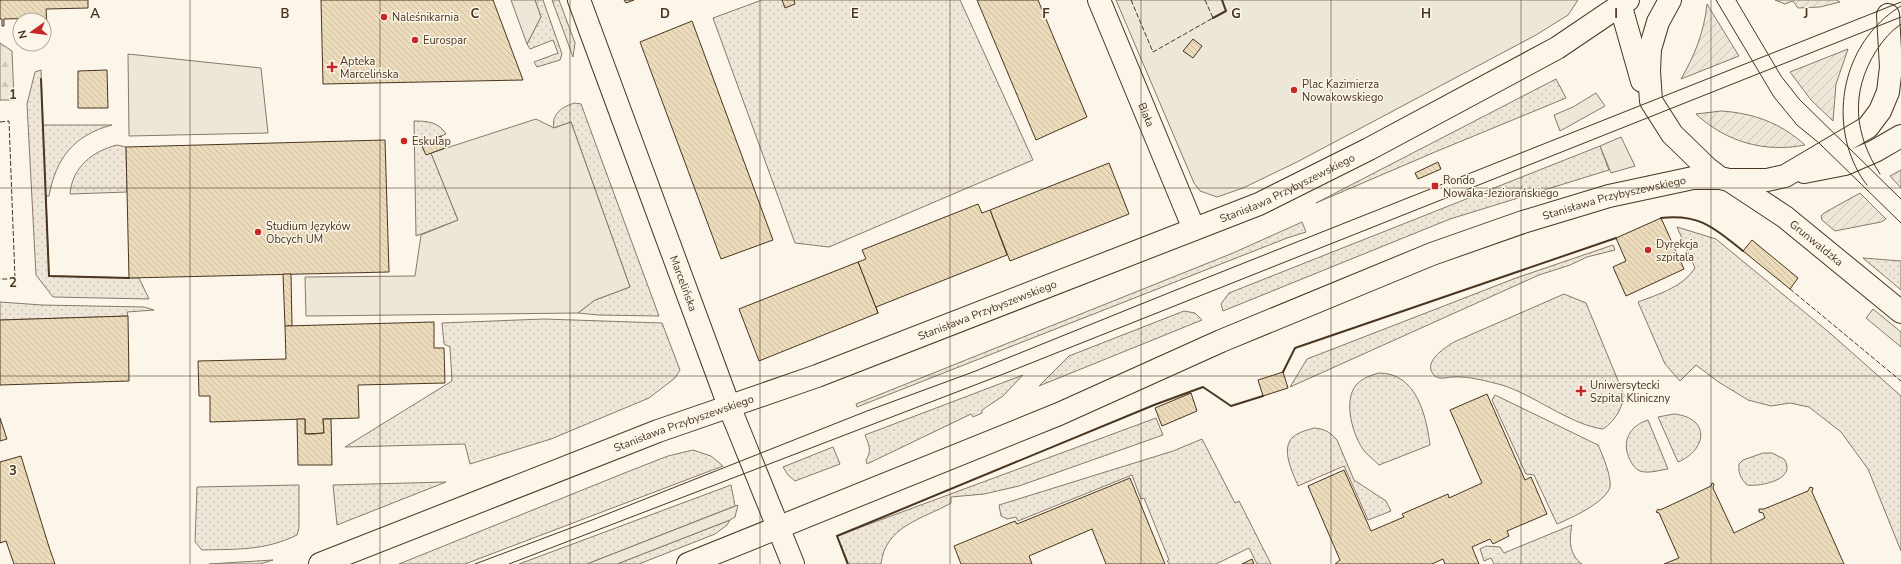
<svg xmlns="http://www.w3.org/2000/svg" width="1901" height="564" viewBox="0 0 1901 564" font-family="'Nunito Sans',sans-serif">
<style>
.grass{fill:url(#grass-dots);stroke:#887966}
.forest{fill:url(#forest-firs);stroke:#887966}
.garden{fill:url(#garden-furrows);stroke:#887966}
.parking{fill:#ede7d9;stroke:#887966}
.building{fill:url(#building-back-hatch);stroke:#4a3520}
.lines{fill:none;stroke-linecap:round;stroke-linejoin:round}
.street-casing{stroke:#4a3520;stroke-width:24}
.secondary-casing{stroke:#4a3520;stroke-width:24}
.street{stroke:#fbf6e9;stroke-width:22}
.secondary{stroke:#fbf6e9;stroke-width:22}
.tram{stroke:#4a3520;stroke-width:1}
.fence{stroke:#4a3520;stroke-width:1;stroke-dasharray:5 2;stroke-linecap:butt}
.wall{stroke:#4a3520;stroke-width:2}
.grid{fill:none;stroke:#4a3520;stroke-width:1;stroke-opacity:0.55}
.poi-dot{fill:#c62828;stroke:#fbf6e9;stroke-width:1.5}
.labels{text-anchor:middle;stroke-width:3;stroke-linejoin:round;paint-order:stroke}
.poi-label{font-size:11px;fill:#4a3520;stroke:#fbf6e9;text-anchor:start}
.street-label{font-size:11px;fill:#4a3520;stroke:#fbf6e9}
.grid-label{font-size:13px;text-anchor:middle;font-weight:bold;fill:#4a3520;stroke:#fbf6e9;stroke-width:3;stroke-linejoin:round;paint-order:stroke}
</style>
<defs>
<pattern id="grass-dots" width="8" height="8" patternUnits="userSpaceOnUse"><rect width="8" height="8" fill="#ede6d9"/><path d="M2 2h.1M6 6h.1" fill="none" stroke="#cdc6ba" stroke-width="1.8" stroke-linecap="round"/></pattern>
<pattern id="forest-firs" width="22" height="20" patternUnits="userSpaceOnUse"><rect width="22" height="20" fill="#ede6d9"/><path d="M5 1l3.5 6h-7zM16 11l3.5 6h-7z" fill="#cdc6ba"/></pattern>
<pattern id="garden-furrows" width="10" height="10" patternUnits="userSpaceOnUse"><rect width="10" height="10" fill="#ede6d9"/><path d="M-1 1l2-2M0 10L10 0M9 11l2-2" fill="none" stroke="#cdc6ba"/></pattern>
<pattern id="building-back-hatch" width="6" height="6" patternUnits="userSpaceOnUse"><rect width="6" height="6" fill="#ecdcbc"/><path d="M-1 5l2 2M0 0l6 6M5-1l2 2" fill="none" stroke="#ccbda1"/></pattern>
</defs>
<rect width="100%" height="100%" fill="#fbf6e9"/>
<g class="grass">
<path d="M535 0H543L562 54 560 60 537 67 534 62 558 53 553 40 530 49 527 44 541 17Z"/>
<path d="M552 0H559L575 43 573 57Z"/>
<path d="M762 0H960L1033 160 829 247 795 243 713 18Z"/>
<path d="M41 70 43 125H112C74 135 56 158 49 196H46L49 276 139 278 149 299 53 297 36 275 27 104 35 72Z"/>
<path d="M1556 79 1566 98 1435 152 1316 203Z"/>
<path d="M575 103 581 104 659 316 598 315 578 313 595 300 630 287 571 122 554 128C551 114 563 106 575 103Z"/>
<path d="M414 121C427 121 439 122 446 134L422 144 431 153 458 220 416 236Z"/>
<path d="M117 145 126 147 127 192 70 194C72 167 93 151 117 145Z"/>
<path d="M1600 146 1609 170 1450 219 1223 311 1221 304 1229 293Z"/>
<path d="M1302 222 1306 232 1287 238 857 407 856 404 1233 253Z"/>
<path d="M1677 227 1716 239 1831 334 1901 396V551L1868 469 1841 432 1809 407 1790 403 1771 406 1748 400 1717 381 1696 365 1680 381 1665 364 1638 302C1659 294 1683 287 1695 268Z"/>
<path d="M1613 245 1615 250 1587 257 1570 265 1539 275 1290 387 1307 359 1516 278Z"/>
<path d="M1863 258 1901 261V290Z"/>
<path d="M1564 294 1586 303 1624 395C1622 409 1615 421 1603 429 1571 425 1534 395 1502 385 1486 381 1469 376 1453 377 1447 377 1438 381 1433 374 1423 361 1446 347 1454 342Z"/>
<path d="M0 302 42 305 144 307 154 310 127 312 128 316 0 320Z"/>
<path d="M1184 311 1195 313 1202 320 1039 386 1069 356Z"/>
<path d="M544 319 662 323 680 370 675 378 649 398 551 439 470 464 465 444 345 447 452 381 450 347 444 344 442 323Z"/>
<path d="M1379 373C1416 373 1426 414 1430 445L1379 465C1375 461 1369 456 1365 452 1353 437 1342 400 1357 384 1363 378 1371 375 1379 373Z"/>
<path d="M1023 375 1003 396 982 410V413L973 417 971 414 867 464 866 460C872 451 869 445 865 435Z"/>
<path d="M1495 395 1598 445C1602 453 1612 478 1610 487 1605 503 1571 518 1557 524L1534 475 1526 474 1492 400Z"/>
<path d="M1674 414C1711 418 1707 450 1678 462L1658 417Z"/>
<path d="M1156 418 1163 435 1019 486 984 494 951 497V503C923 519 885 526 881 564H847L837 536Z"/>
<path d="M1648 420 1668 469C1660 470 1648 474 1640 471 1635 469 1632 464 1630 460 1621 442 1629 426 1648 420Z"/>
<path d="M1314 428C1325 429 1330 432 1337 440L1354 480 1386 501 1391 511 1368 520 1344 466 1298 486C1293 473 1280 449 1293 437 1299 432 1307 430 1314 428Z"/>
<path d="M1202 439 1235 503 1239 501 1271 564H1257L1249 548 1216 564H1169L1167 561 1169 560 1144 498 1141 499 1132 475 1018 521 1016 517 1007 519 1001 516 999 505 1173 451Z"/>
<path d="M833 447 840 464 795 481 788 475 783 467Z"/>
<path d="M693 450 711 456 723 466 465 564H399L632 470 668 456Z"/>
<path d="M1763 453H1772L1784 459C1798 479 1761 487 1747 485 1741 479 1738 473 1739 464L1743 460Z"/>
<path d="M446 482 337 525 333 485Z"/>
<path d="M299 485V528L297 535C264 551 237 549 202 550L195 542 197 487Z"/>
<path d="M731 485 735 506 587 564H519Z"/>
<path d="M730 520 727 525 715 534 639 564H617Z"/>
<path d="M1572 525C1569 539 1569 555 1582 564H1494L1491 558 1484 561 1480 549 1486 546 1500 547 1504 553Z"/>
<path d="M273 560 260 564H209Z"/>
</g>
<path class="forest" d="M0 43 12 51 14 100H0Z"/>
<g class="garden">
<path d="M1775 0H1837L1840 2 1820 7 1798 8 1793 1 1785 4Z"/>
<path d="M1707 4 1739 56 1681 79C1695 55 1704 32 1707 4Z"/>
<path d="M1848 49 1836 84 1833 121 1811 100 1790 72Z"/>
<path d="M1721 111C1753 113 1781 123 1805 145 1765 153 1726 142 1696 114Z"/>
<path d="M1901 170V188L1890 176Z"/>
<path d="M1860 193 1886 219 1881 222 1835 231 1822 220 1821 216 1824 213Z"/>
</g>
<g class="parking">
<path d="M511 0H535L541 17 527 44Z"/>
<path d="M1116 0H1578L1568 15 1536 35 1297 162 1243 188 1217 197 1200 191 1194 183Z"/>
<path d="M128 54 261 68 268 133 129 136Z"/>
<path d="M1596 93 1605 106 1560 131 1554 115 1573 107Z"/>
<path d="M536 119 554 128 571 122 630 287 595 300 578 313 306 316 305 277 415 276 421 235 458 220 431 153Z"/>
<path d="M1621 137 1635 166 1611 173 1600 146Z"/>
<path d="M1873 309 1901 332V347L1866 318Z"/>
<path d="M738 505 735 517 730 520 617 564H587Z"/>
</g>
<g class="building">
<path d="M0 0H88V8L46 9 47 25H44V18L4 19V26H2V19H0Z"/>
<path d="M321 0H493L523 80 323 84Z"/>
<path d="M624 0H634L626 3Z"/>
<path d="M782 0H794L795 4 785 8Z"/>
<path d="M977 0H1038L1087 117 1036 140Z"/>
<path d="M692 21 773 240 721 259 640 42Z"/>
<path d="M1193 39 1202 46 1193 58 1183 51Z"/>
<path d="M107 70 108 108H78V71Z"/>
<path d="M441 136 445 148 426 155 421 144Z"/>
<path d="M385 140 389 272 129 278 126 147Z"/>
<path d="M1438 162 1441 169 1418 179 1415 173Z"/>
<path d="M1109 163 1129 214 1010 261 990 210Z"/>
<path d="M978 204 982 213 990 210 1007 255 876 307 878 313 858 262 866 259 862 250Z"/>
<path d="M1661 218 1684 269 1626 296 1613 267 1626 261 1616 238Z"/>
<path d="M1752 240 1798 278 1790 289 1743 251Z"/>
<path d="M858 262 878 313 759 361 739 309Z"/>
<path d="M283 274H291L292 326H285Z"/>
<path d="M128 316 129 381 0 385V320Z"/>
<path d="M434 322V348H444L445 383 358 385 359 418 323 419 324 433 305 434V419L210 422V396H199L198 361 286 359 285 326Z"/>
<path d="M1283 372 1288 388 1263 396 1258 380Z"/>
<path d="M1191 393 1197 411 1162 426 1155 408Z"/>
<path d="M1487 394 1525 480 1531 477 1547 514 1507 531 1509 536 1493 544 1490 539 1472 547 1479 564H1445L1443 559 1432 564H1335L1340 560 1308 486 1344 470 1371 531 1404 517 1402 514 1448 494 1449 498 1482 483 1450 410Z"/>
<path d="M0 418 7 439 0 441Z"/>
<path d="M297 419H305V434H314L324 433 323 419H331L332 465H298Z"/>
<path d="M21 456 49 547 55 564H14L6 541 0 543V462Z"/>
<path d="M1130 478 1165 564H1106L1092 529 1029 556 1032 564H961L954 546 1015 521 1017 524Z"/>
<path d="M1712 483 1714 484 1713 488 1734 533 1765 518 1763 513 1759 512V509H1764L1808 491 1810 487 1813 488 1812 492 1844 564H1664L1679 558 1659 513 1656 512 1658 509 1660 510 1688 497 1711 486Z"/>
<path d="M1252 559 1254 564H1242Z"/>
</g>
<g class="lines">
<defs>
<g id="street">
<path id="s1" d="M579 0 729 406"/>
<path id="s2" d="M1099 0 1194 229"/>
</g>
<g id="secondary">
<path d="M1619 0 1642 81"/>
<path d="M1670 0 1658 22 1650 49 1649 71 1651 101 1672 134 1707 168 1720 178 1729 180H1767L1785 176 1868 127 1880 111 1888 92 1891 67 1888 15"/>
<path d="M1804 172 1845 164 1875 151 1901 136"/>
<path id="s3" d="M1729 180 1785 217 1901 312"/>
<path d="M729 406 793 564"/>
<path id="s4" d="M320 564 658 431 817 376 1259 204 1369 149 1557 48 1628 0"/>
<path id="s5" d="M688 564 1059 414 1221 341 1432 254 1523 222 1609 196 1693 178H1720"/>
</g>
</defs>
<use href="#street" class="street-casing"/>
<use href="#secondary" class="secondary-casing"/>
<use href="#street" class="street"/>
<use href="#secondary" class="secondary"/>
<g class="tram">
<path d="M1716 0 1774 97 1797 125 1819 143 1901 223"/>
<path d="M1736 0 1781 76 1799 99 1901 199"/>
<path d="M1880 174C1854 134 1850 93 1876 51 1883 40 1891 31 1901 24"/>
<path d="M1867 185C1858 174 1852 160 1848 147 1833 94 1853 35 1901 6"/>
<path d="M475 564 592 520 867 411 973 372 1171 292 1901 2"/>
<path d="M509 564 1001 375 1901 17"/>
</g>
<g class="fence">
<path d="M1131 0 1153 52 1213 18 1205 0"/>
<path d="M0 122 9 121 15 279H0"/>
<path d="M1790 289 1901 381"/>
</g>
<g class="wall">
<path d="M1213 18 1226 11 1222 0"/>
<path d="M41 79 49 276 129 278"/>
<path d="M1661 218C1701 214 1714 228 1743 251"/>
<path d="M1283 372 1295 348 1616 238"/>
<path d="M848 564 837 536 1154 405 1203 387 1231 406 1263 396"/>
</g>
</g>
<path class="grid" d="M190 0V564M380 0V564M570 0V564M760 0V564M950 0V564M1141 0V564M1331 0V564M1521 0V564M1711 0V564M0 188H1901M0 376H1901"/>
<g class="poi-dot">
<circle cx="384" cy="17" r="4"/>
<circle cx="415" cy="40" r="4"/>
<path d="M330 61h4v4h4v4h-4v4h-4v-4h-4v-4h4z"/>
<circle cx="1294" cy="90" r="4"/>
<circle cx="404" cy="141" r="4"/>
<rect x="1431" y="182" width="8" height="8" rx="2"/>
<circle cx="258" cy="232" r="4"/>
<circle cx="1648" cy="250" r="4"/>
<path d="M1579 385h4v4h4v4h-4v4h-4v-4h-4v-4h4z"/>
</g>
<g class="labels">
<g class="poi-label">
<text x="392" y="21">Naleśnikarnia</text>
<text x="423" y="44">Eurospar</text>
<text x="340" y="65">Apteka<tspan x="340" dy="13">Marcelińska</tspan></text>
<text x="1302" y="88">Plac Kazimierza<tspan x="1302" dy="13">Nowakowskiego</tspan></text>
<text x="412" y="145">Eskulap</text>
<text x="1443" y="184">Rondo<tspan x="1443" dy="13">Nowaka-Jeziorańskiego</tspan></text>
<text x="266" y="230">Studium Języków<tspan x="266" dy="13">Obcych UM</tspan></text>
<text x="1656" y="248">Dyrekcja<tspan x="1656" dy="13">szpitala</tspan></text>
<text x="1590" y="389">Uniwersytecki<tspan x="1590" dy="13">Szpital Kliniczny</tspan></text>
</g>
<g class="street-label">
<text dy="4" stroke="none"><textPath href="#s2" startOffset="124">Biała</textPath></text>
<text dy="4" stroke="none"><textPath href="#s4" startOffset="1038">Stanisława Przybyszewskiego</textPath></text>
<text dy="4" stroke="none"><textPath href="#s5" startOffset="997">Stanisława Przybyszewskiego</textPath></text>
<text dy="4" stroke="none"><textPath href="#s3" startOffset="108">Grunwaldzka</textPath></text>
<text dy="4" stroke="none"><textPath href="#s1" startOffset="302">Marcelińska</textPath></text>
<text dy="4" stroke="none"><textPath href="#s4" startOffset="714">Stanisława Przybyszewskiego</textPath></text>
<text dy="4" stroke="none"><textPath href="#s4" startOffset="390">Stanisława Przybyszewskiego</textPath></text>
</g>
</g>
<g class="grid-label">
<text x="95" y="18">A</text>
<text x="285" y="18">B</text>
<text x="475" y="18">C</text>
<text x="665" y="18">D</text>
<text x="855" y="18">E</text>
<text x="1046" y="18">F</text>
<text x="1236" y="18">G</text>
<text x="1426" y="18">H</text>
<text x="1616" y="18">I</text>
<text x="1806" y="18">J</text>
<text x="13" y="99">1</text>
<text x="13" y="287">2</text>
<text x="13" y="475">3</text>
</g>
<g transform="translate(32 32) rotate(256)"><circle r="19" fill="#fbf6e9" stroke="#b4a999"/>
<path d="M0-3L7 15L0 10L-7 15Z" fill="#c62828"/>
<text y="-6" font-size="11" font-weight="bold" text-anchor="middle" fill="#4a3520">N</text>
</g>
</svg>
